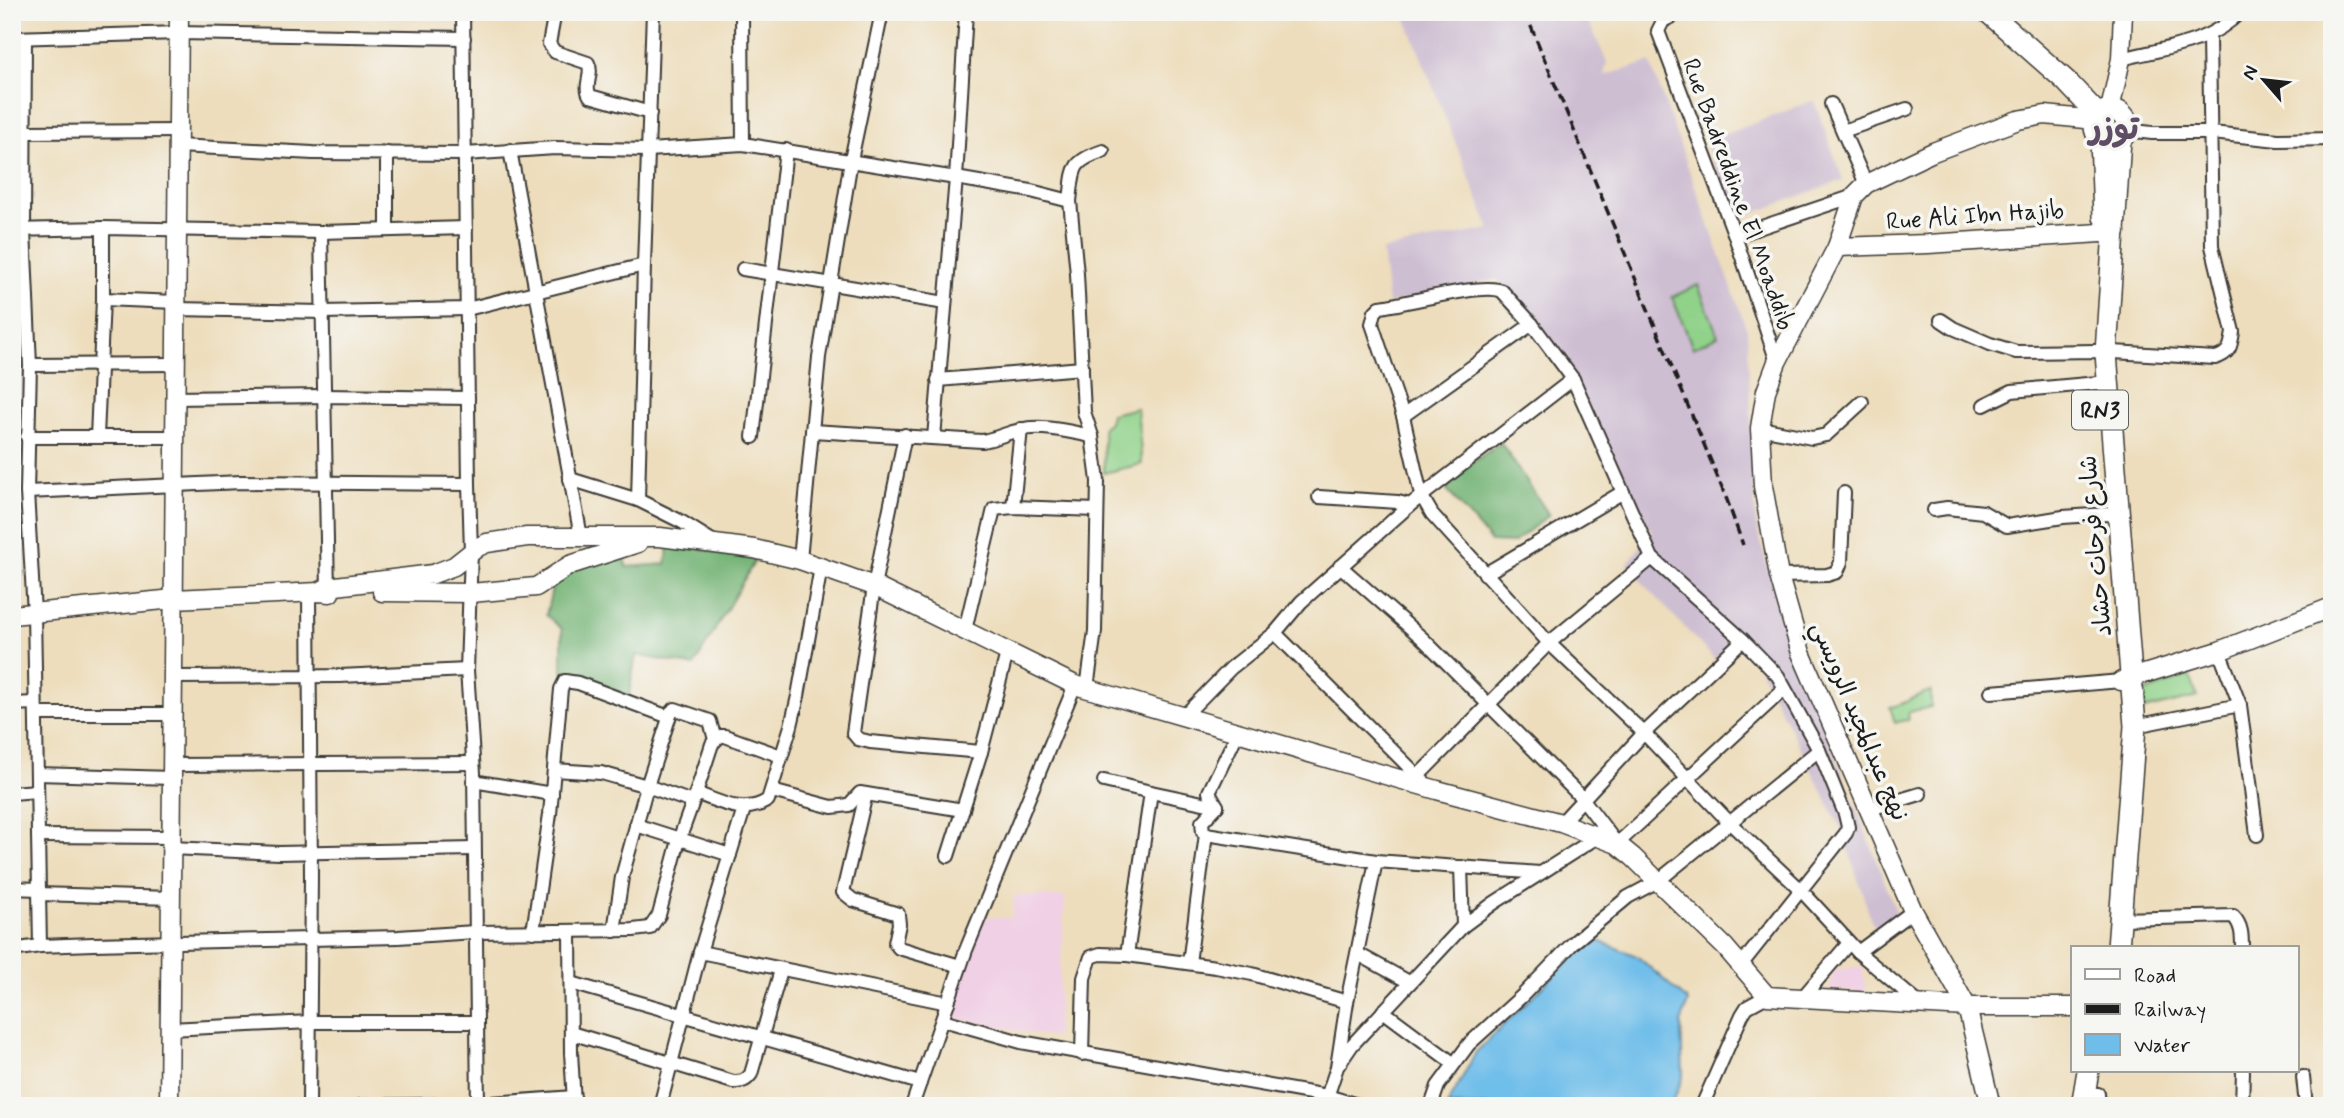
<svg xmlns="http://www.w3.org/2000/svg" width="2344" height="1118" viewBox="0 0 2344 1118" font-family="Mynerve,'Playpen Sans Arabic',sans-serif">
<style>
.built{fill:#f0d0e5}
.industrial{fill:#cebed2}
.green{fill:#90d28a;stroke:#567753;stroke-width:2}
.forest{fill:#74b476;stroke:#486849;stroke-width:2}
.water{fill:#6fbeea;stroke:#466d83;stroke-width:2}
.lines{fill:none;stroke-linecap:round;stroke-linejoin:round}
.street-casing{stroke:#3b3934;stroke-width:16}
.secondary-casing{stroke:#3b3934;stroke-width:21}
.primary-casing{stroke:#3b3934;stroke-width:24}
.street{stroke:#fff;stroke-width:12}
.secondary{stroke:#fff;stroke-width:18}
.primary{stroke:#fff;stroke-width:21}
.rail{stroke:#1c1c1c;stroke-width:3.5;stroke-dasharray:10 5;stroke-linecap:butt}
.labels{text-anchor:middle;stroke-width:7;stroke-linejoin:round;paint-order:stroke}
.shield{fill:#f6f6f2;stroke:#5d5d5c;stroke-width:2}
.shield-label{font-size:23px;font-weight:bold;fill:#1c1c1c}
.street-label{font-size:24px;fill:#1c1c1c;stroke:#f6f6f2}
.district-label{font-size:32px;font-weight:bold;fill:#5e4d65;stroke:#f6f6f2}
</style>
<rect width="100%" height="100%" fill="#f6f6f2"/>
<filter id="ink" filterUnits="userSpaceOnUse"><feTurbulence type="fractalNoise" baseFrequency=".0143" numOctaves="2"/><feDisplacementMap in="SourceGraphic" scale="14" xChannelSelector="R" yChannelSelector="G"/><feConvolveMatrix kernelMatrix="1 2 1 2 8 2 1 2 1" color-interpolation-filters="sRGB"/></filter>
<filter id="wash" filterUnits="userSpaceOnUse"><feTurbulence type="fractalNoise" baseFrequency=".00686" numOctaves="4" result="noise"/><feDisplacementMap in="SourceGraphic" scale="28" xChannelSelector="R" yChannelSelector="G"/><feGaussianBlur stdDeviation="1.57" result="paint"/><feColorMatrix in="noise" values="0 0 0 0 0 0 0 0 0 0 0 0 0 0 0 0 0 1.4 0 .05"/><feComposite in="paint" operator="in"/></filter>
<g filter="url(#wash)">
<rect width="100%" height="100%" fill="#edddbc"/>
<g class="built">
<path d="M23 238V426L12 446V239Z"/>
<path d="M12 516 15 540 26 543 22 588 17 594 12 595Z"/>
<path d="M1014 895 1065 897 1056 1038 944 1016 973 916 1012 918Z"/>
<path d="M1862 966 1866 992 1830 990 1834 970Z"/>
</g>
<g class="industrial">
<path d="M1403 12H1584L1607 62 1604 76 1650 62 1747 330 1756 523 1778 608 1900 921 1882 933 1872 923 1843 832 1743 636 1715 660 1626 565 1652 532 1575 389 1497 279 1388 304 1382 250 1490 229Z"/>
<path d="M1814 100 1843 180 1735 220 1705 142Z"/>
</g>
<g class="green">
<path d="M1698 285 1718 336 1693 348 1672 297Z"/>
<path d="M1137 408 1142 464 1104 473 1103 427 1109 422 1111 414Z"/>
<path d="M2190 675 2197 697 2144 710 2141 694Z"/>
<path d="M1931 691V707L1908 712 1909 719 1895 723 1890 707C1909 704 1913 695 1931 691Z"/>
</g>
<g class="forest">
<path d="M1501 443 1549 515 1513 543 1491 542 1446 489 1460 471Z"/>
<path d="M669 543 756 559 694 666 636 655 628 700 562 672V629L546 615 556 571 625 550 626 567 666 564Z"/>
</g>
<path class="water" d="M1599 941 1637 956 1688 1001 1681 1024 1683 1077 1671 1106H1447L1476 1052 1574 956Z"/>
</g>
<g filter="url(#ink)">
<g class="lines">
<defs>
<g id="street">
<path d="M463 12 469 484 471 552 467 670 474 773 477 1022"/>
<path d="M555 12 549 44 555 52 588 63C594 74 583 85 590 96L650 113"/>
<path d="M742 12 743 144"/>
<path d="M1681 12 1663 21 1658 31 1735 236 1777 362"/>
<path d="M12 38 179 33 464 38"/>
<path d="M25 38 24 230 30 365 27 492 34 613 40 946"/>
<path d="M2121 59C2164 48 2208 45 2240 12"/>
<path d="M1831 104 1866 184"/>
<path d="M2126 130 2152 133H2212L2278 140 2332 139"/>
<path d="M1843 131 1907 109"/>
<path d="M25 132 178 131"/>
<path d="M178 146 313 153 465 154 555 148 648 150 743 144 956 178 1031 191 1070 201C1074 169 1070 162 1103 151"/>
<path d="M510 150 581 537"/>
<path d="M1070 201 1077 274 1084 412 1092 436 1098 481 1095 631 1087 688"/>
<path d="M12 230 103 228 321 232 466 228"/>
<path d="M387 230V153"/>
<path d="M321 232 328 592"/>
<path d="M1735 236 1854 196"/>
<path d="M644 265 638 500 682 522 714 542"/>
<path d="M743 269 945 303"/>
<path d="M103 299 176 302"/>
<path d="M176 309 323 312 467 309 644 265 653 12"/>
<path d="M1941 320 1953 328 1990 344 2016 352 2096 351 2215 358C2230 354 2231 346 2233 332L2212 246 2209 36"/>
<path d="M30 365 176 364"/>
<path d="M938 380 1082 368"/>
<path d="M175 398 324 396 468 398"/>
<path d="M1984 405 2012 391 2098 383"/>
<path d="M1403 416 1532 324"/>
<path d="M1760 428 1812 438 1826 435 1862 402"/>
<path d="M812 431 982 441C996 439 1006 433 1020 430 1042 424 1070 432 1092 436"/>
<path d="M905 435 874 586 853 733 858 739 870 742 981 752"/>
<path d="M27 437H175"/>
<path d="M97 437 103 299V228"/>
<path d="M753 437 786 150"/>
<path d="M934 438 956 178 966 12"/>
<path d="M570 479 638 500"/>
<path d="M27 492 241 482 469 484"/>
<path d="M1319 497 1398 502 1410 505"/>
<path d="M1013 507 1021 429"/>
<path d="M1934 510 1947 508 1983 512 2007 526 2063 517 2108 514"/>
<path d="M800 560 819 357 851 160 882 12"/>
<path d="M1340 566 1422 638 1582 798 1617 844 1784 689"/>
<path d="M1485 574 1623 492"/>
<path d="M1779 576 1827 575 1837 572 1841 562 1844 493"/>
<path d="M309 592 311 876 309 1106"/>
<path d="M965 630 994 509 1013 507 1097 510"/>
<path d="M1275 633 1423 781"/>
<path d="M173 677 340 676 467 670"/>
<path d="M1991 692 2121 681"/>
<path d="M12 704 35 703"/>
<path d="M2240 705 2257 835"/>
<path d="M36 714H172"/>
<path d="M1183 717 1231 668 1275 633 1301 602 1410 505 1573 379"/>
<path d="M2135 726 2240 705 2219 651"/>
<path d="M1238 732 1209 792 1217 806 1202 822 1203 832 1206 834 1376 861 1347 1002 1337 1067 1324 1106"/>
<path d="M172 765 473 763"/>
<path d="M554 770 601 773 647 786 622 877 614 931"/>
<path d="M37 774 172 778"/>
<path d="M1417 777 1549 643 1652 558"/>
<path d="M473 781 552 794"/>
<path d="M1104 781 1151 792"/>
<path d="M772 791 832 807 849 805 860 793 963 810"/>
<path d="M12 793 37 791"/>
<path d="M696 793 712 744 720 736H725L781 756"/>
<path d="M866 794 843 892 853 900 898 914 899 924 895 943 899 948 960 966"/>
<path d="M692 802 647 786 671 712 675 709 710 721 715 740"/>
<path d="M1870 809 1920 794"/>
<path d="M1561 823 1644 733 1743 640"/>
<path d="M636 825 730 855"/>
<path d="M38 836 171 837"/>
<path d="M171 848 279 853 474 849"/>
<path d="M948 856 981 752 1007 653"/>
<path d="M1376 861 1540 873"/>
<path d="M1461 867 1463 926"/>
<path d="M12 888 39 889"/>
<path d="M39 894 171 898"/>
<path d="M2121 919 2233 916C2242 925 2242 936 2242 948"/>
<path d="M533 932 550 814 561 689 565 681 578 683 669 717"/>
<path d="M570 932 571 1052 574 1103"/>
<path d="M12 950 40 946 93 944 398 937 475 932 633 930 650 928 659 915 679 840 696 793C720 802 744 816 768 800L791 726 798 696 821 567"/>
<path d="M700 952 744 809"/>
<path d="M1858 952 1913 911"/>
<path d="M1358 954 1409 982"/>
<path d="M1127 955 1151 792 1217 806"/>
<path d="M1189 963 1206 834"/>
<path d="M1741 965 1846 833 1848 827 1845 814 1819 750 1778 676 1743 640 1652 558 1573 379 1532 324 1502 291C1483 282 1406 304 1380 307L1375 312 1372 324 1403 416 1421 495 1432 514 1549 643 1644 733 1729 822 1800 889 1858 952 1921 1005"/>
<path d="M571 983 920 1083"/>
<path d="M1802 998 1849 943"/>
<path d="M1383 1011 1453 1063"/>
<path d="M943 1020 1021 1042 1327 1096 1361 1106"/>
<path d="M170 1029 310 1022H477L478 1106"/>
<path d="M571 1033 733 1082C742 1082 746 1081 751 1074L781 970"/>
<path d="M1082 1054 1084 978 1091 957 1100 954 1127 955 1216 967 1252 974 1347 1002"/>
<path d="M1339 1064 1352 1045 1463 926 1494 903 1599 836"/>
<path d="M2303 1077 2306 1106"/>
<path d="M2084 1093 2098 1094 2099 1106"/>
<path d="M360 1106 478 1104 574 1097"/>
<path d="M660 1106 700 952 948 1003"/>
<path d="M912 1106 966 950 1075 685"/>
<path d="M1431 1106 1438 1086 1469 1044 1522 996 1574 942 1628 897 1658 881 1819 750"/>
<path d="M1702 1106 1742 1015 1747 1007 1767 996"/>
<path d="M2242 1106 2243 1071"/>
</g>
<g id="secondary">
<path d="M2110 110 2121 59 2123 12"/>
<path d="M1837 247 1928 244 2116 232"/>
<path d="M319 592 328 587 433 574 454 566 478 547 487 543 527 537H660L754 549 800 560 874 586 1075 685 1437 790 1561 823 1617 844 1633 857 1725 947 1767 996 1967 1007H2073"/>
<path d="M382 592 471 593 536 587 570 565 638 543"/>
<path d="M12 615 174 599 319 592 330 593"/>
<path d="M2121 681 2219 651 2332 607"/>
<path d="M169 1106 179 12"/>
<path d="M1991 1106 1967 1007 1913 911 1801 653 1779 576 1763 486 1760 428 1766 391 1777 362 1837 247 1854 196 1866 184 1933 152 2018 120 2045 115 2096 120"/>
</g>
<g id="primary">
<path d="M1988 12 2066 81 2099 116"/>
<circle cx="2111" cy="126" r="16"/>
<path d="M2101 139 2104 217"/>
<path d="M2118 948 2135 726 2106 353 2120 139"/>
<path d="M2082 1106 2088 1071"/>
</g>
</defs>
<use href="#street" class="street-casing"/>
<use href="#secondary" class="secondary-casing"/>
<use href="#primary" class="primary-casing"/>
<use href="#street" class="street"/>
<use href="#secondary" class="secondary"/>
<use href="#primary" class="primary"/>
<path class="rail" d="M1525 12 1727 500 1743 545"/>
</g>
</g>
<g class="labels">
<rect class="shield" x="2072" y="390.5" width="56" height="39" rx="5"/>
<g class="shield-label">
<text x="2100" y="418">RN3</text>
</g>
<g class="street-label">
<text transform="translate(1739 194) rotate(70)" y="8">Rue Badreddine El Moaddib</text>
<text transform="translate(1975 215) rotate(-4)" y="8">Rue Ali Ibn Hajib</text>
<text transform="translate(2095 546) rotate(-95)" y="8">شارع فرحات حشاد</text>
<text transform="translate(1860 721) rotate(67)" y="8">نهج عبدالمجيد الرويسي</text>
</g>
<g class="district-label">
<text x="2114" y="139">توزر</text>
</g>
</g>
<rect width="2344" height="1118" fill="none" stroke="#f6f6f2" stroke-width="42"/>
<rect x="2071" y="946" width="228" height="126" fill="#f6f6f2" stroke="#9f9f9c" stroke-width="2"/>
<rect x="2085" y="969" width="35" height="10" fill="#ffffff" stroke="#9f9f9c" stroke-width="2"/>
<text x="2134" y="982" font-size="21" fill="#1c1c1c">Road</text>
<rect x="2085" y="1004" width="35" height="10" fill="#1c1c1c" stroke="#9f9f9c" stroke-width="2"/>
<text x="2134" y="1016" font-size="21" fill="#1c1c1c">Railway</text>
<rect x="2085" y="1034" width="35" height="21" fill="#6fbeea" stroke="#9f9f9c" stroke-width="2"/>
<text x="2134" y="1052" font-size="21" fill="#1c1c1c">Water</text>
<g transform="translate(2264 80) rotate(298)" stroke="#f6f6f2" stroke-width="5" paint-order="stroke">
<path d="M0-5L12 26L0 18L-12 26Z" fill="#1c1c1c"/>
<text y="-10" font-size="19" font-weight="bold" text-anchor="middle" fill="#1c1c1c">N</text>
</g>
</svg>
